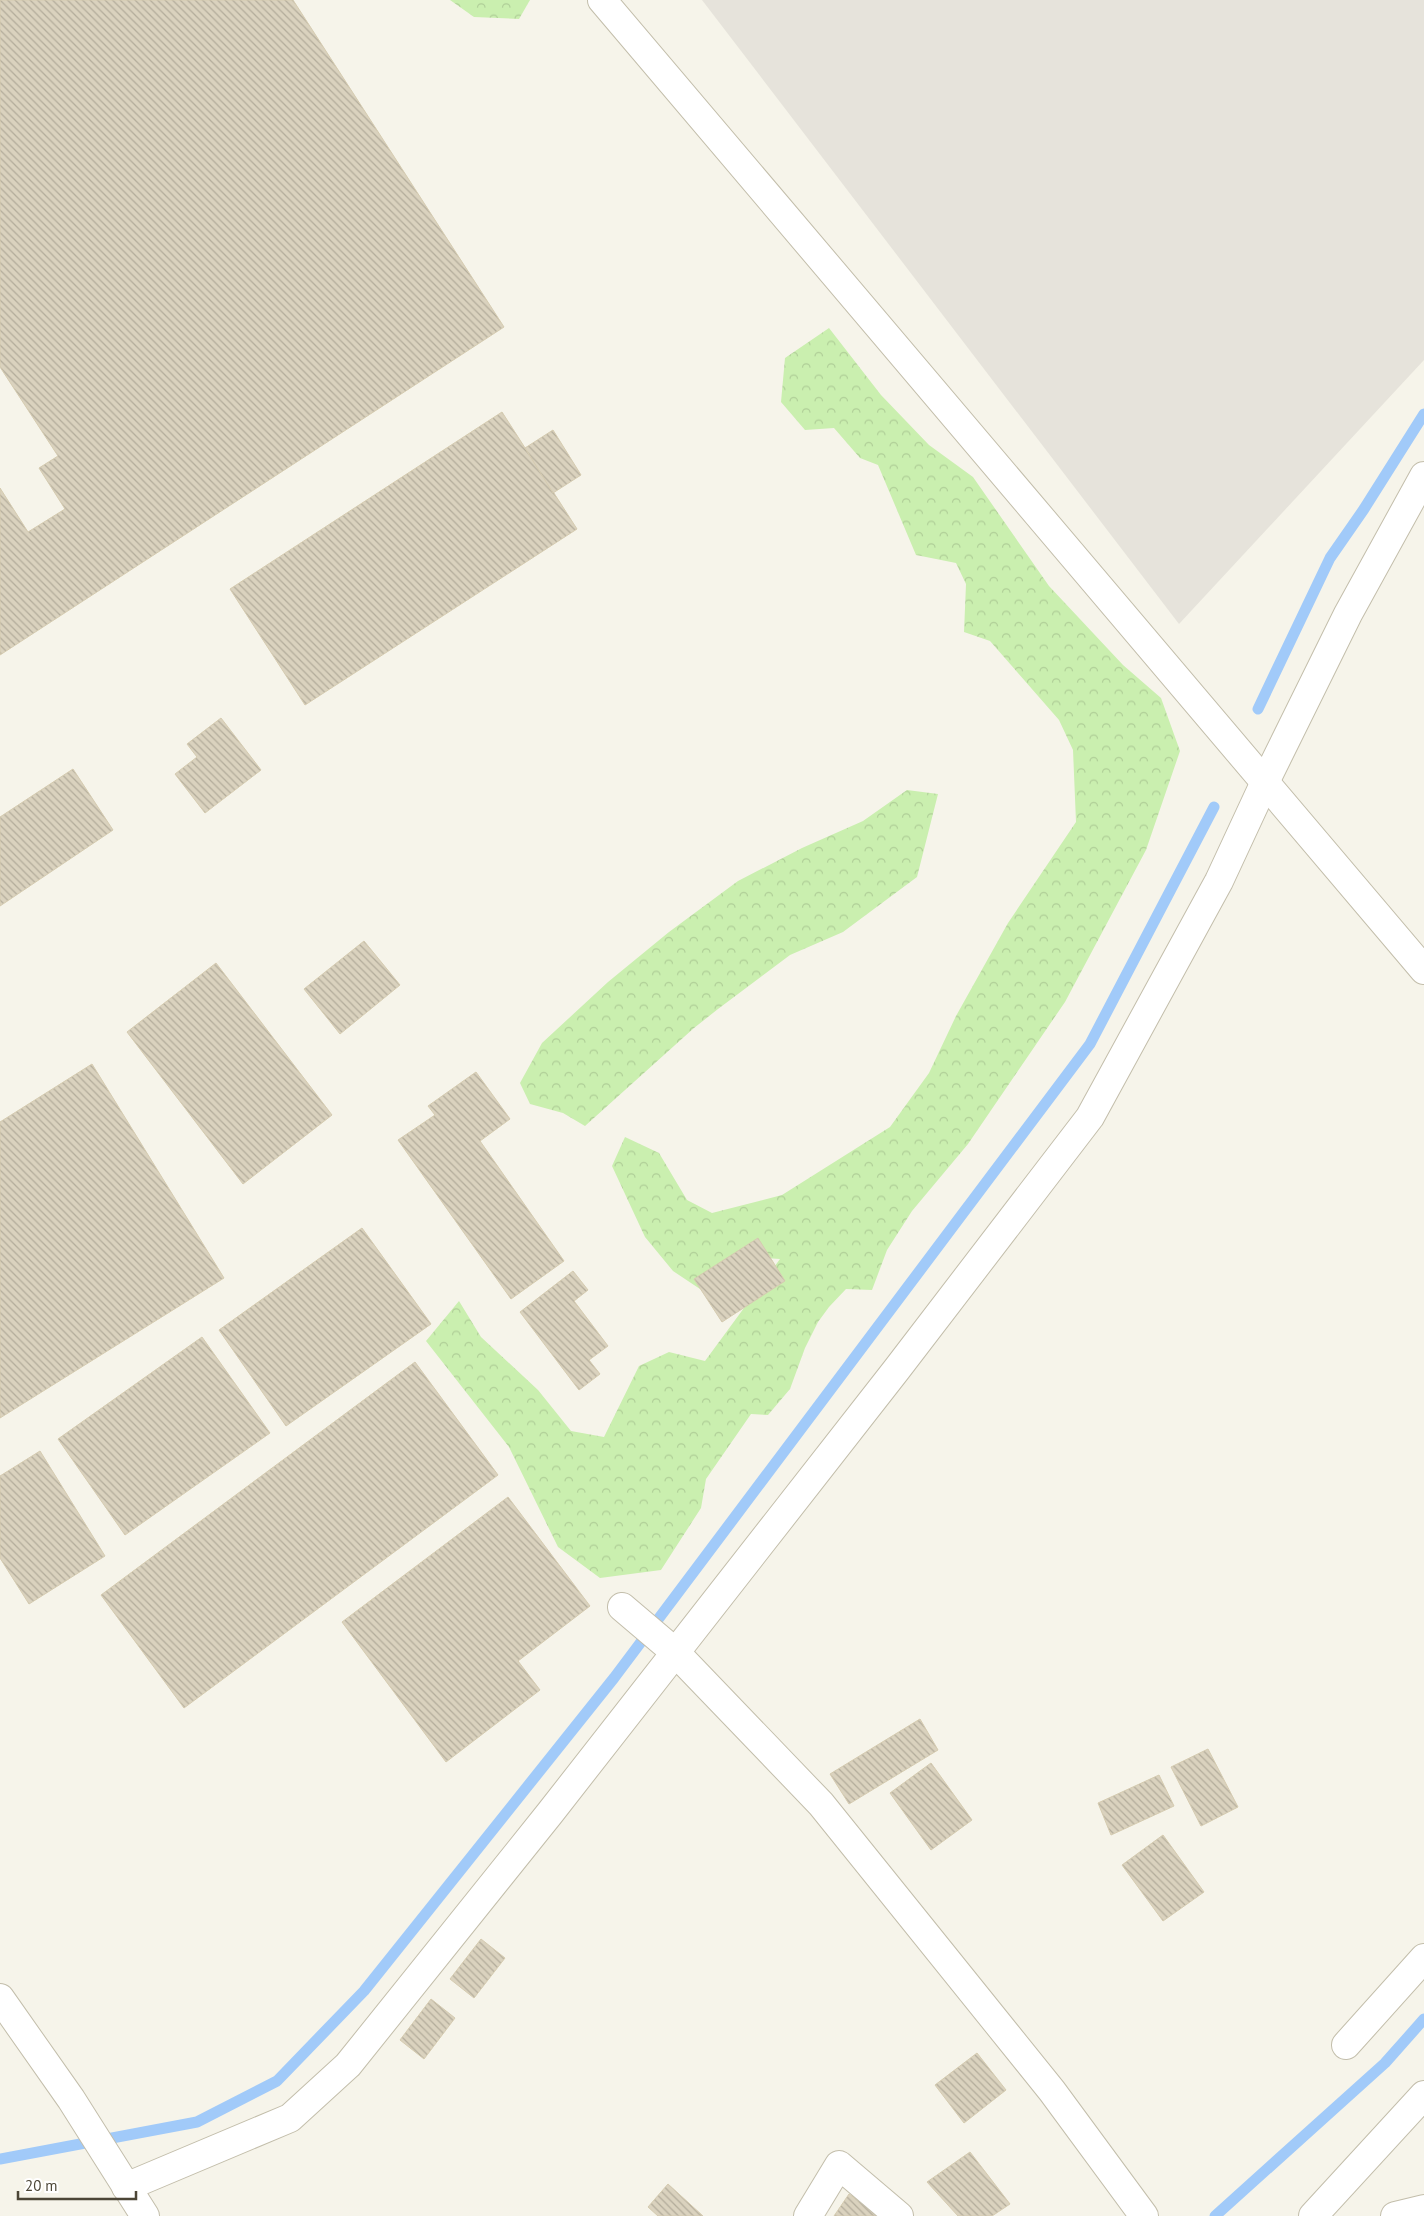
<svg xmlns="http://www.w3.org/2000/svg" width="1424" height="2216" viewBox="0 0 1424 2216" font-family="'PT Sans',sans-serif">
<style>
.industrial{fill:#e6e3db}
.forest{fill:url(#forest-crowns)}
.lines{fill:none;stroke-linecap:round;stroke-linejoin:round}
.stream{stroke:#a1caf9;stroke-width:11}
.building{fill:url(#building-back-hatch);stroke:#d5cbb0}
.minor-casing{stroke:#c3beab;stroke-width:30}
.minor{stroke:#fff;stroke-width:28}
</style>
<defs>
<pattern id="forest-crowns" width="20" height="18" patternUnits="userSpaceOnUse" patternTransform="scale(1.25)"><rect width="20" height="18" fill="#caefaf"/><path d="M2 6a3 3 0 1 1 6 0M12 15a3 3 0 1 1 6 0" fill="none" stroke="#afce97"/></pattern>
<pattern id="building-back-hatch" width="6" height="6" patternUnits="userSpaceOnUse" patternTransform="scale(1.25)"><rect width="6" height="6" fill="#dad2be"/><path d="M-1 5l2 2M0 0l6 6M5-1l2 2" fill="none" stroke="#b3ac9b"/></pattern>
</defs>
<rect width="100%" height="100%" fill="#f6f4ea"/>
<path class="industrial" d="M702 0H1424V360L1179 624Z"/>
<g class="forest">
<path d="M450 0H530L519 19 474 17Z"/>
<path d="M829 328 881 395 929 445 973 477 1049 586 1123 665 1161 698 1180 751 1146 850 1065 1002 968 1144 912 1211 887 1250 872 1290 846 1289 829 1307 818 1322 805 1348 790 1389 768 1415 751 1414 706 1479 701 1508 661 1570 600 1578 558 1547 509 1447 426 1341 459 1301 481 1337 538 1390 571 1431 604 1437 639 1366 669 1352 705 1361 780 1259 739 1256 700 1289 673 1271 645 1237 612 1166 625 1137 659 1153 687 1200 712 1213 782 1195 890 1127 929 1073 956 1016 1008 923 1076 822 1073 750 1059 720 990 641 964 632 966 584 956 563 916 555 878 465 860 458 834 428 805 430 781 402 785 358Z"/>
<path d="M907 790 938 794 917 877 843 932 790 955 718 1009 694 1028 585 1126 563 1113 530 1104 520 1083 542 1043 608 982 669 932 738 881 802 848 863 821Z"/>
</g>
<g class="lines">
<g class="stream">
<path d="M1258 709 1330 558 1364 509 1424 414"/>
<path d="M0 2159 197 2122 277 2081 364 1991 614 1678 1090 1044 1214 807"/>
<path d="M1215 2216 1385 2063 1424 2019"/>
</g>
</g>
<g class="building">
<path d="M0 0H293L504 327 0 655V488L28 532 65 509 39 468 58 456 0 367Z"/>
<path d="M502 412 577 529 305 705 230 589Z"/>
<path d="M553 430 581 475 553 493 525 448Z"/>
<path d="M221 718 261 770 205 813 175 774 197 757 187 744Z"/>
<path d="M73 769 113 830 0 906V817Z"/>
<path d="M364 941 400 985 340 1034 304 989Z"/>
<path d="M216 963 332 1115 243 1184 127 1032Z"/>
<path d="M92 1064 224 1278 0 1418V1122Z"/>
<path d="M476 1072 510 1119 480 1141 564 1261 511 1299 398 1140 435 1115 428 1106Z"/>
<path d="M362 1228 431 1324 286 1426 219 1330Z"/>
<path d="M758 1238 785 1281 722 1322 694 1279Z"/>
<path d="M573 1271 588 1290 574 1301 608 1346 589 1360 600 1374 579 1390 520 1312Z"/>
<path d="M202 1337 270 1433 125 1535 58 1439Z"/>
<path d="M415 1362 498 1475 184 1708 101 1595Z"/>
<path d="M40 1451 105 1556 29 1604 0 1558V1476Z"/>
<path d="M508 1497 590 1606 518 1661 540 1690 446 1762 342 1622Z"/>
<path d="M920 1719 938 1750 849 1804 830 1774Z"/>
<path d="M1208 1749 1238 1807 1201 1826 1171 1767Z"/>
<path d="M931 1763 972 1820 931 1850 890 1793Z"/>
<path d="M1159 1775 1174 1806 1111 1835 1098 1803Z"/>
<path d="M1163 1835 1204 1892 1163 1921 1122 1865Z"/>
<path d="M481 1939 505 1958 474 1998 450 1979Z"/>
<path d="M431 1999 455 2018 424 2059 400 2040Z"/>
<path d="M977 2053 1006 2090 964 2123 935 2085Z"/>
<path d="M970 2152 1010 2204 992 2216H958L927 2182Z"/>
<path d="M668 2184 703 2216H658L648 2207Z"/>
<path d="M849 2194 877 2214 876 2216H834Z"/>
</g>
<g class="lines">
<defs>
<g id="minor">
<path d="M602 0 1424 970"/>
<path d="M622 1607 675 1652 821 1804 1052 2091 1144 2216"/>
<path d="M0 1998 71 2099 145 2216"/>
<path d="M1346 2045 1424 1958"/>
<path d="M126 2187 290 2118 348 2065 550 1813 897 1369 1090 1117 1219 881 1265 782 1348 614 1424 476"/>
<path d="M808 2216 839 2165 899 2216"/>
<path d="M1313 2216 1424 2095"/>
<path d="M1395 2216 1424 2209"/>
</g>
</defs>
<use href="#minor" class="minor-casing"/>
<use href="#minor" class="minor"/>
</g>
<path d="M18 2191v8h118v-8" fill="none" stroke="#4c4637" stroke-width="2.5"/>
<text x="25" y="2191" font-size="15" fill="#4c4637" stroke="#ffffff" stroke-width="4" paint-order="stroke">20 m</text>
</svg>
